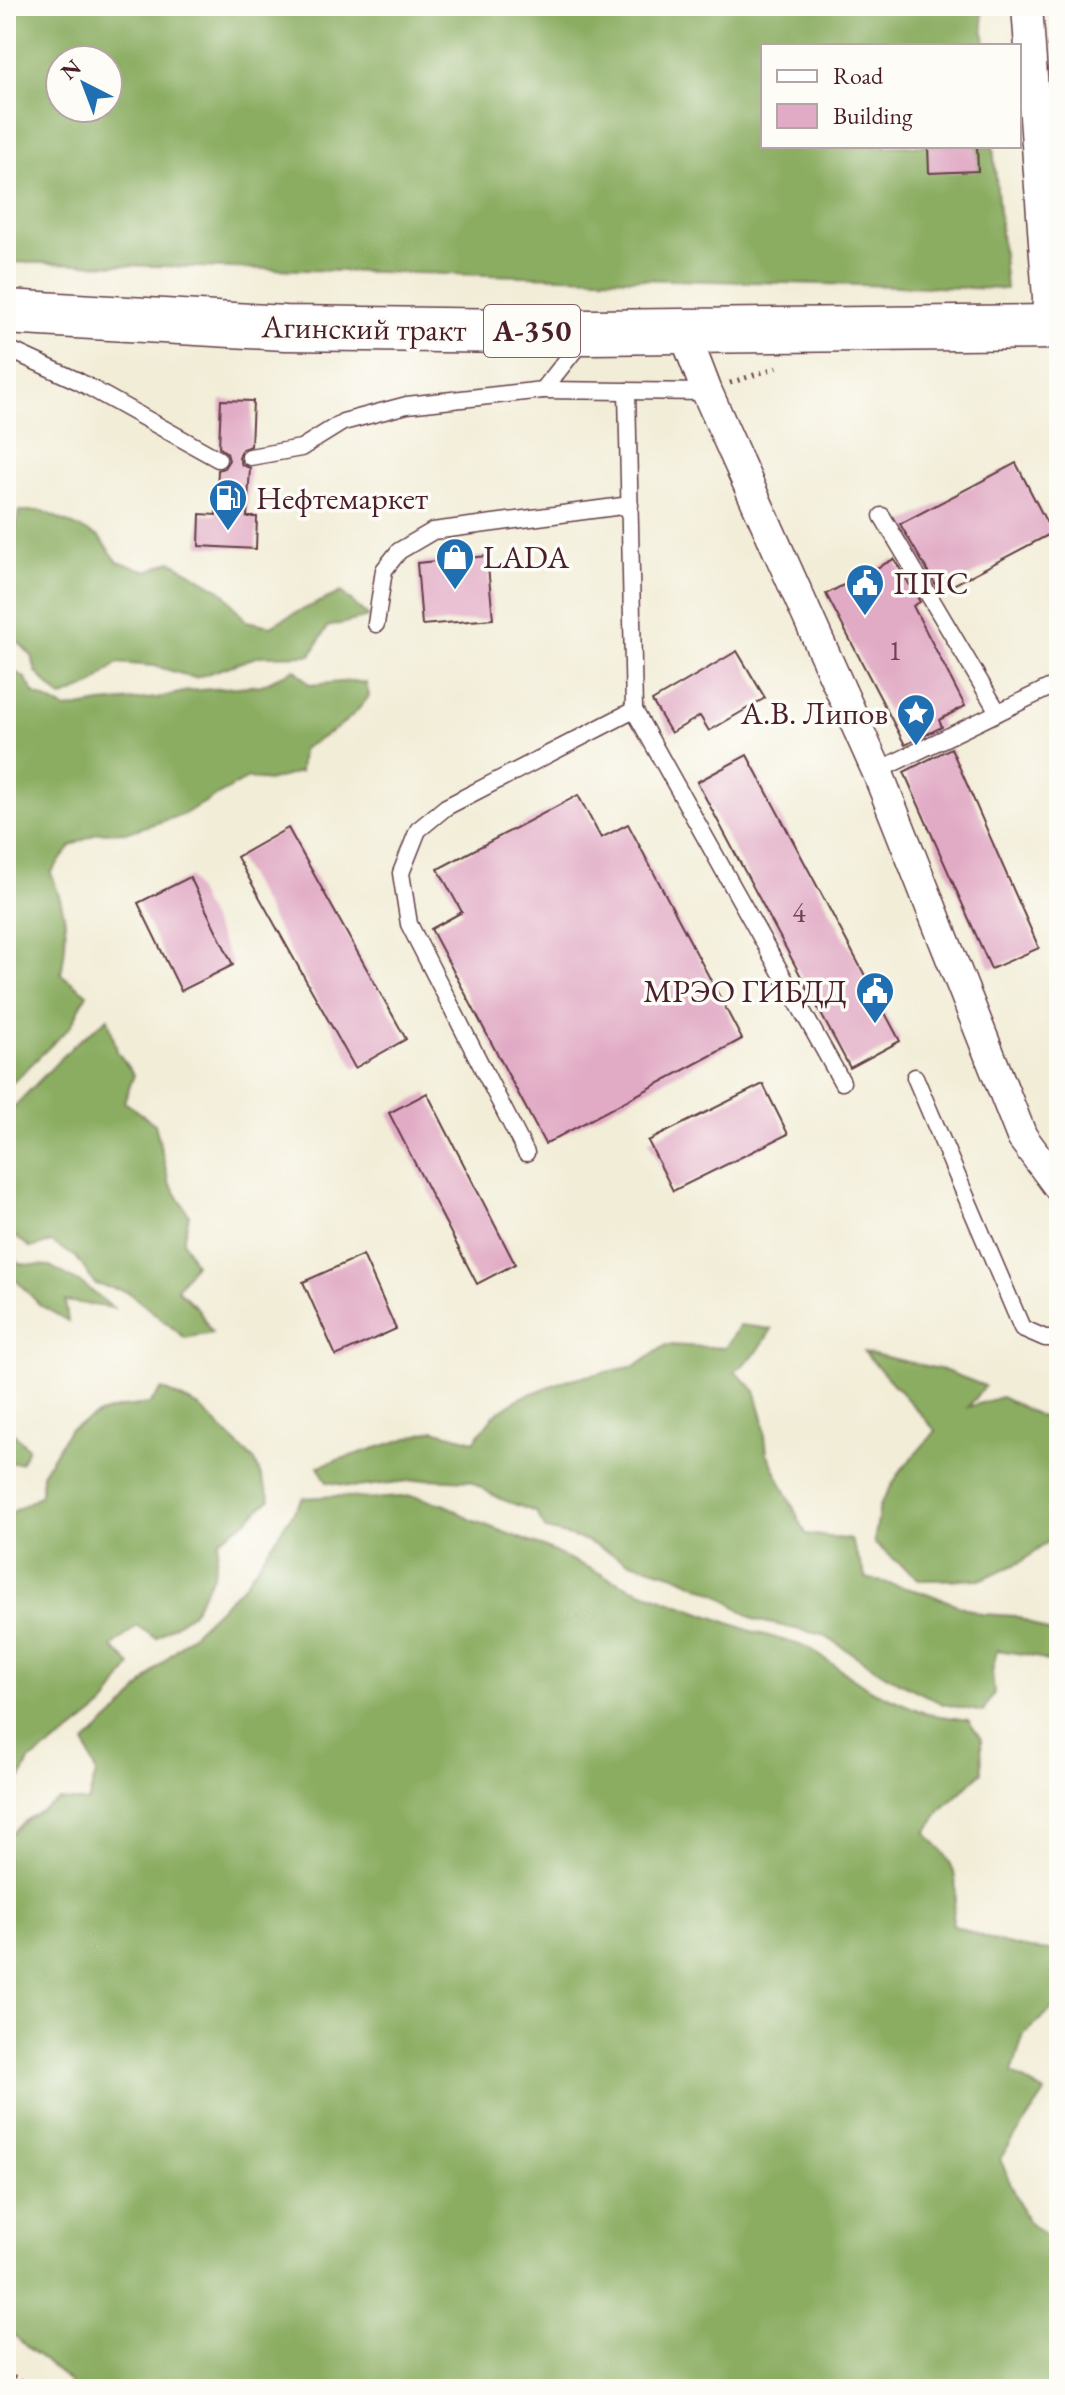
<svg xmlns="http://www.w3.org/2000/svg" width="1065" height="2395" viewBox="0 0 1065 2395" font-family="'EB Garamond',serif">
<style>
.forest{fill:#8bad62;stroke:#6a6646;stroke-width:2;fill-rule:evenodd}
.building{fill:#e1aac5}
.lines{fill:none;stroke-linecap:round;stroke-linejoin:round}
.service-casing{stroke:#633e45;stroke-width:19}
.minor-casing{stroke:#633e45;stroke-width:33}
.trunk-casing{stroke:#633e45;stroke-width:47}
.path{stroke:#633e45;stroke-width:5;stroke-dasharray:2 6;stroke-linecap:butt}
.service{stroke:#fff;stroke-width:16}
.minor{stroke:#fff;stroke-width:30}
.trunk{stroke:#fff;stroke-width:44}
.labels{text-anchor:middle;stroke-width:7;stroke-linejoin:round;paint-order:stroke}
.number-label{font-size:28px;fill:#704252}
.shield{fill:#fdfcf7;stroke:#806168;stroke-width:2}
.shield-label{font-size:30px;font-weight:bold;fill:#4a1f2b}
.street-label{font-size:32px;fill:#4a1f2b;stroke:#fdfcf7}
.poi-label{font-size:32px;fill:#4a1f2b;stroke:#fdfcf7;text-anchor:start}
</style>
<rect width="100%" height="100%" fill="#fdfcf7"/>
<filter id="ink" filterUnits="userSpaceOnUse"><feTurbulence type="fractalNoise" baseFrequency=".0125" numOctaves="2"/><feDisplacementMap in="SourceGraphic" scale="16" xChannelSelector="R" yChannelSelector="G"/><feConvolveMatrix kernelMatrix="1 2 1 2 8 2 1 2 1" color-interpolation-filters="sRGB"/></filter>
<filter id="wash" filterUnits="userSpaceOnUse"><feTurbulence type="fractalNoise" baseFrequency=".006" numOctaves="4" result="noise"/><feDisplacementMap in="SourceGraphic" scale="32" xChannelSelector="R" yChannelSelector="G"/><feGaussianBlur stdDeviation="1.8" result="paint"/><feColorMatrix in="noise" values="0 0 0 0 0 0 0 0 0 0 0 0 0 0 0 0 0 1.4 0 .05"/><feComposite in="paint" operator="in"/></filter>
<g filter="url(#wash)">
<rect width="100%" height="100%" fill="#f2edd7"/>
<g class="forest">
<path d="M6 6H981L985 46H763V146H993L1006 289 6 262ZM60 60H108V108H60Z"/>
<path d="M19 511H43L99 537 118 562 148 571 171 561 222 591 246 621 271 626C293 612 318 604 341 592L369 617 327 627 311 655 259 656 195 678 155 666 117 663 92 685 61 698 36 672 32 656 6 629V582Z"/>
<path d="M6 667 24 677 35 694 66 709 101 703 158 698 188 691 262 685 295 669 310 685 352 681 366 683 369 696C351 722 329 734 302 749L300 772 268 781 248 778 182 815 128 832 97 833 71 846 51 873C67 914 69 931 61 974L87 994 71 1026 6 1089Z"/>
<path d="M108 1018 117 1051 134 1075 124 1102 155 1124 169 1182 189 1215 183 1241 195 1264 177 1289 198 1309 212 1333 185 1338 128 1292 95 1284 76 1257 51 1242 31 1248 6 1230V1115L74 1045Z"/>
<path d="M6 1249 20 1264 50 1266 84 1285 113 1308 65 1301 68 1321 40 1305 13 1277H6Z"/>
<path d="M740 1325 772 1329 757 1352 735 1372 755 1390 763 1418 767 1453 806 1534 851 1540 866 1578 929 1594 981 1614 1015 1616 1059 1637V1656L1050 1662 1029 1655 997 1650 992 1672 994 1693 983 1712 943 1704 887 1676 823 1635 755 1620 719 1595 675 1575 627 1561 584 1540 546 1530 536 1512 498 1498 470 1481 427 1479 356 1487 327 1482 318 1466 434 1430 474 1441 494 1415 520 1398 566 1380 636 1366 666 1345 725 1348Z"/>
<path d="M864 1352 943 1370 985 1386 968 1407 1001 1397 1050 1421 1059 1418V1542L1052 1539 1021 1562 982 1579 920 1580 874 1543 880 1505 901 1470 936 1431Z"/>
<path d="M162 1389 198 1406 255 1461 270 1499 245 1522 219 1540 214 1574 192 1613 156 1638 137 1626 112 1647 131 1665 104 1706 68 1735 29 1761 6 1810V1516L41 1495 42 1474 69 1430 99 1414 123 1407 149 1404Z"/>
<path d="M6 1428 10 1429 28 1448 21 1463H6Z"/>
<path d="M337 1496 372 1499 413 1496 446 1505 472 1520 541 1546 627 1586 751 1631 807 1647 871 1690 927 1714 968 1720 981 1739 982 1772 942 1809 926 1833C961 1869 958 1876 952 1924 987 1940 1020 1951 1059 1951V2003L1024 2034 1012 2073 1045 2093 1000 2159 1027 2221 1051 2238 1059 2229V2389H74C55 2363 23 2351 6 2324V1838L26 1820 59 1800 88 1802 96 1773 85 1743 127 1704 157 1668 244 1585 303 1498Z"/>
</g>
<g id="blocks">
<g class="building">
<path d="M928 146H977L978 171 929 173Z"/>
<path d="M221 400 253 401 251 446 242 449 239 458 242 465 250 468 247 517H257L256 549 199 546 200 514 216 515 218 470 224 468 229 460 227 453 219 447Z"/>
<path d="M1016 463 1052 533 940 592 900 524Z"/>
<path d="M487 556 493 619 422 625 417 563Z"/>
<path d="M894 559 920 602 913 606 965 706 939 720 942 727 905 745 826 594Z"/>
<path d="M737 651 765 698 709 731 700 716 671 733 652 701Z"/>
<path d="M951 748 1039 948 991 969 904 772Z"/>
<path d="M747 755 900 1041 850 1068 697 782Z"/>
<path d="M578 795 601 838 628 824 742 1039 545 1144 431 929 462 912 438 869Z"/>
<path d="M288 828 406 1039 355 1068 237 857Z"/>
<path d="M190 877 233 965 181 991 138 903Z"/>
<path d="M763 1084 788 1134 673 1191 648 1141Z"/>
<path d="M427 1093 515 1264 477 1284 389 1113Z"/>
<path d="M363 1255 396 1329 336 1356 303 1282Z"/>
</g>
</g>
</g>
<g filter="url(#ink)">
<use href="#blocks" fill-opacity="0" stroke="#633e45" stroke-width="2"/>
<g class="lines">
<defs>
<g id="service">
<path d="M6 348 78 381 218 459"/>
<path d="M543 390 707 392"/>
<path d="M627 391 634 710 842 1082"/>
<path d="M250 457 301 448 343 422 407 405 543 390 584 338"/>
<path d="M882 516 998 712"/>
<path d="M376 624 384 570 399 551 433 531 630 505"/>
<path d="M877 771 1059 683"/>
<path d="M915 1077 1022 1328 1045 1338H1059"/>
<path d="M526 1153 409 924 401 873 418 830 446 807 634 710"/>
</g>
<g id="minor">
<path d="M1027 6 1048 298 1047 327"/>
<path d="M684 332 707 392 877 771 1022 1137 1059 1187"/>
</g>
<path id="trunk" d="M6 312 285 328 589 332 1059 327"/>
</defs>
<use href="#service" class="service-casing"/>
<use href="#minor" class="minor-casing"/>
<use href="#trunk" class="trunk-casing"/>
<g class="path">
<path d="M730 383 778 367"/>
<path d="M6 2374 37 2389"/>
</g>
<use href="#service" class="service"/>
<use href="#minor" class="minor"/>
<use href="#trunk" class="trunk"/>
</g>
</g>
<defs>
<symbol id="fuel-pin" viewBox="-11 -11 22 30"><path d="M0 17L-7.5 6A9.5 9.5 0 1 1 7.5 6Z" fill="#1f6fb2" stroke="#fdfcf7"/><path d="M-5.5-6h7V0h2V4h1.3V-2.5L3-4.5l.8-.8L6-3V5H2.5V1h-1V6h-7ZM-4.2-4.7v3.2H.2V-4.7Z" fill="#fff"/></symbol>
<symbol id="shop-pin" viewBox="-11 -11 22 30"><path d="M0 17L-7.5 6A9.5 9.5 0 1 1 7.5 6Z" fill="#1f6fb2" stroke="#fdfcf7"/><path d="M-5-2.5h2.3a2.7 3.5 0 0 1 5.4 0H5L5.5 6h-11ZM-1.5-2.5h3a1.5 2.3 0 0 0-3 0Z" fill="#fff"/></symbol>
<symbol id="civic-pin" viewBox="-11 -11 22 30"><path d="M0 17L-7.5 6A9.5 9.5 0 1 1 7.5 6Z" fill="#1f6fb2" stroke="#fdfcf7"/><path d="M-.6-6.5H3V-4.5H.6V-3L4-1V1h2V6H-6V1h2V-1L-.6-3ZM-1.2 2.5V6h2.4V2.5Z" fill="#fff"/></symbol>
<symbol id="sight-pin" viewBox="-11 -11 22 30"><path d="M0 17L-7.5 6A9.5 9.5 0 1 1 7.5 6Z" fill="#1f6fb2" stroke="#fdfcf7"/><path d="M0-6L1.8-2.2L6-1.7L2.9 1.2L3.7 5.4L0 3.3L-3.7 5.4L-2.9 1.2L-6-1.7L-1.8-2.2Z" fill="#fff"/></symbol>
</defs>
<g fill-rule="evenodd">
<use href="#fuel-pin" x="206" y="476" width="44" height="60"/>
<use href="#shop-pin" x="433" y="535" width="44" height="60"/>
<use href="#civic-pin" x="843" y="561" width="44" height="60"/>
<use href="#sight-pin" x="894" y="691" width="44" height="60"/>
<use href="#civic-pin" x="853" y="969" width="44" height="60"/>
</g>
<g class="labels">
<g class="number-label">
<text x="895" y="660">1</text>
<text x="799" y="922">4</text>
</g>
<rect class="shield" x="484" y="305" width="96" height="52" rx="6"/>
<g class="shield-label">
<text x="532" y="341">А-350</text>
</g>
<g class="street-label">
<text transform="translate(364 328) rotate(1)" y="11">Агинский тракт</text>
</g>
<g class="poi-label">
<text x="256" y="509">Нефтемаркет</text>
<text x="483" y="568">LADA</text>
<text x="893" y="594">ППС</text>
<text x="888" y="724" text-anchor="end">А.В. Липов</text>
<text x="847" y="1002" text-anchor="end">МРЭО ГИБДД</text>
</g>
</g>
<rect width="1065" height="2395" fill="none" stroke="#fdfcf7" stroke-width="32"/>
<rect x="761" y="44" width="260" height="104" fill="#fdfcf7" stroke="#b5a4a5" stroke-width="2"/>
<rect x="777" y="70" width="40" height="12" fill="#ffffff" stroke="#b5a4a5" stroke-width="2"/>
<text x="833" y="84" font-size="24" fill="#4a1f2b">Road</text>
<rect x="777" y="104" width="40" height="24" fill="#e1aac5" stroke="#b5a4a5" stroke-width="2"/>
<text x="833" y="124" font-size="24" fill="#4a1f2b">Building</text>
<g transform="translate(84 84) rotate(318)"><circle r="38" fill="#fdfcf7" stroke="#b5a4a5" stroke-width="2"/>
<path d="M0-6L14 30L0 20L-14 30Z" fill="#1f6fb2"/>
<text y="-12" font-size="22" font-weight="bold" text-anchor="middle" fill="#4a1f2b">N</text>
</g>
</svg>
